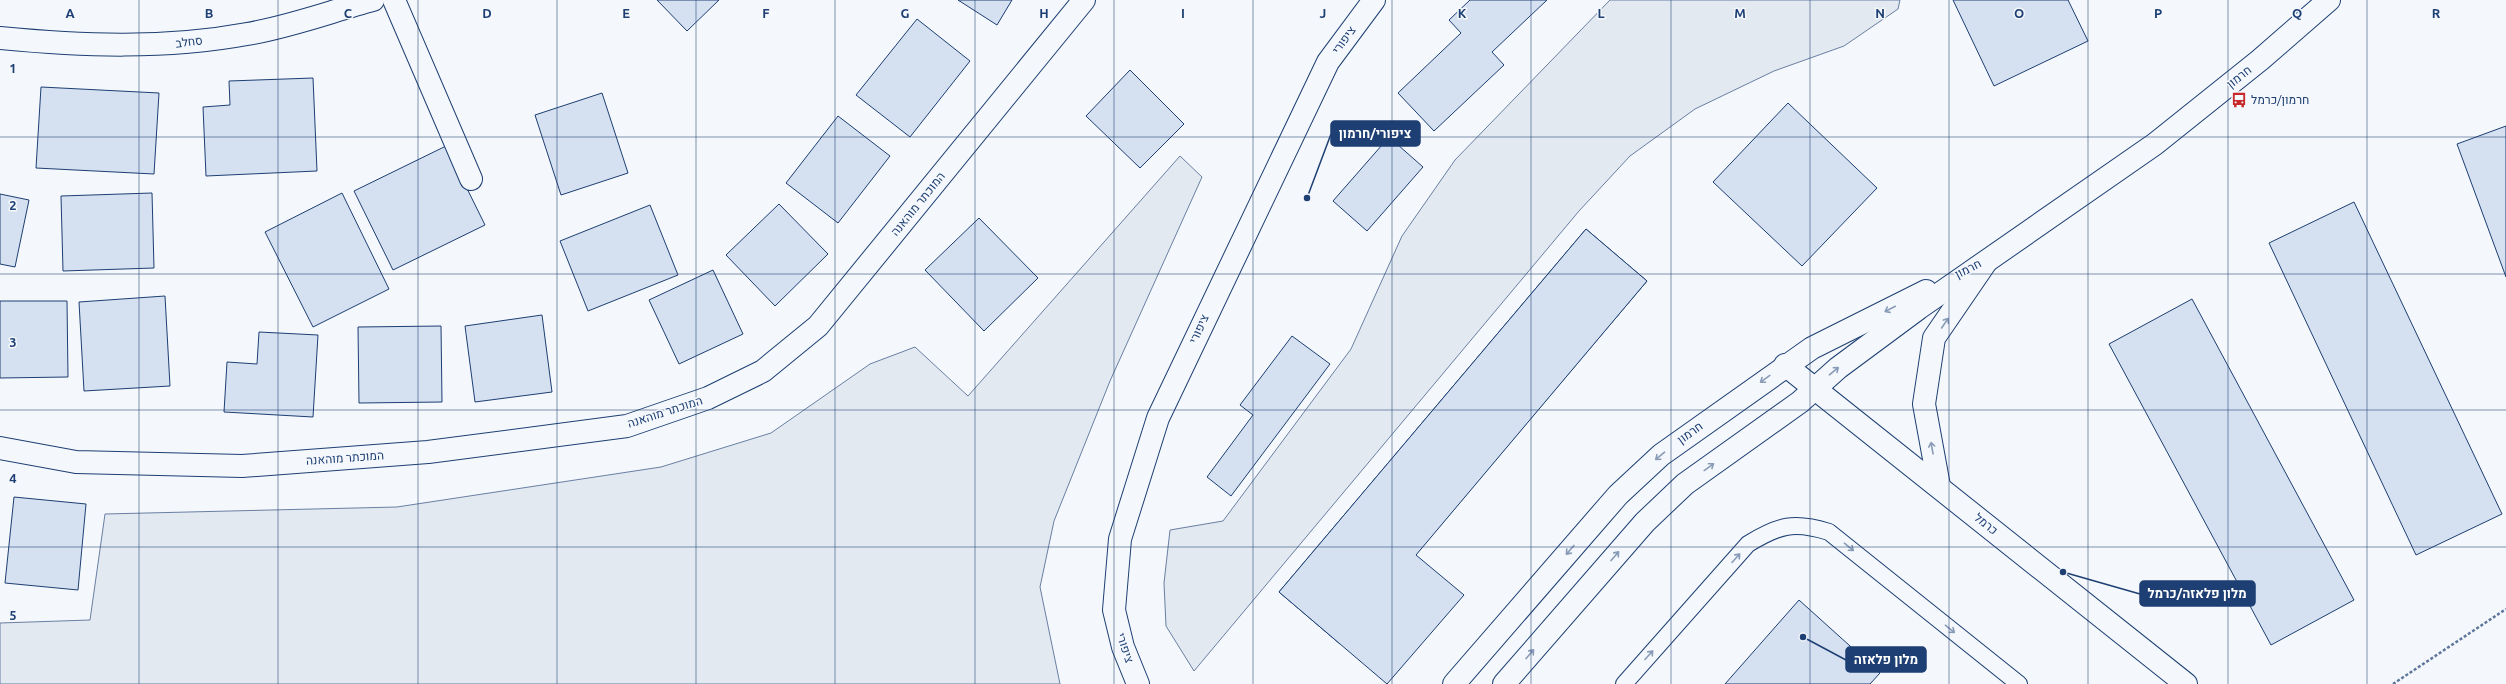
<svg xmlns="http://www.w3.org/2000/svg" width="2506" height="684" viewBox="0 0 2506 684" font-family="Ubuntu,Heebo,sans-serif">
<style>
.green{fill:#e3e9f0;stroke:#687fa3}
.building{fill:#d5e0f0;stroke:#1d3f73}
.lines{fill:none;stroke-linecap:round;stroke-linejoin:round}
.lane-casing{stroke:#1d3f73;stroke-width:18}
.street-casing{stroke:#1d3f73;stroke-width:24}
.secondary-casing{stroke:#1d3f73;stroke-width:24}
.path{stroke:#5e769c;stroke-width:2.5;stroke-dasharray:3 2;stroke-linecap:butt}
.lane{stroke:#f4f7fb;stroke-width:16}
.street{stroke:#f4f7fb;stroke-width:22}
.secondary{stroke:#f4f7fb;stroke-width:22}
.oneway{stroke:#889bb7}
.grid{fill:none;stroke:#1d3f73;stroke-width:1;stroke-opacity:0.55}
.labels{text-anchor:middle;stroke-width:3;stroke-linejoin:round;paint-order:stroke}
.street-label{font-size:12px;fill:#1d3f73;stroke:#f4f7fb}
.poi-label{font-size:12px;fill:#1d3f73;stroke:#f4f7fb;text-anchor:start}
.grid-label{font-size:13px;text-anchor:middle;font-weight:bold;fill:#1d3f73;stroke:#f4f7fb;stroke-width:3;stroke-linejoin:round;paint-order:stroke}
.leader{fill:none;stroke:#1d3f73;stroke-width:1.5}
.callout-dot{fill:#1d3f73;stroke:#f4f7fb;stroke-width:1.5}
.callout{fill:#1d3f73;stroke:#1d3f73;stroke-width:1.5}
.callout-label{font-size:13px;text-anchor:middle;font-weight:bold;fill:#fff}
</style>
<rect width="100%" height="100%" fill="#f4f7fb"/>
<g class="green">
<path d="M1610 0H1900L1898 9 1844 46 1774 71 1695 109 1630 156 1579 211 1194 671 1166 626 1164 583 1170 530 1223 521 1351 349 1402 236 1455 160Z"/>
<path d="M1180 156 1202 177 1110 381 1054 521 1040 587 1060 684H0V623L90 620 105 514 397 507 661 467 771 433 870 364 915 347 968 396Z"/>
</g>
<g class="building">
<path d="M657 0H719L687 31Z"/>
<path d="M958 0H1012L997 25Z"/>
<path d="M1470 0H1547L1492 52 1504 65 1434 131 1398 93 1461 33 1449 20Z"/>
<path d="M1953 0H2068L2088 41 1994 86Z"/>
<path d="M917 19 970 61 910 137 856 95Z"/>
<path d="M1130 70 1184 124 1140 168 1086 116Z"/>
<path d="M313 78 317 171 206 176 203 107 230 105 229 81Z"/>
<path d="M41 87 159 93 154 174 36 168Z"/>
<path d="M602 93 628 173 561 195 535 115Z"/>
<path d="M1788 103 1877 188 1802 266 1713 182Z"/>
<path d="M838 116 890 156 838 223 786 183Z"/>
<path d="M2506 126V277L2457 144Z"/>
<path d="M1389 137 1423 167 1367 231 1333 201Z"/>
<path d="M446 146 485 225 393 270 354 191Z"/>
<path d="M152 193 154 268 63 271 61 196Z"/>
<path d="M342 193 389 289 313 327 265 232Z"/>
<path d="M0 194 29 200 15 267 0 264Z"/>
<path d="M2354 202 2502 514 2416 555 2269 243Z"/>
<path d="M779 204 828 254 775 306 726 255Z"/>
<path d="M650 205 678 275 588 311 560 241Z"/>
<path d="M979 218 1038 278 984 331 925 270Z"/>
<path d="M1586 229 1647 281 1340 644 1279 592Z"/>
<path d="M1586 229 1647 281 1416 555 1464 595 1387 684 1279 592Z"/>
<path d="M713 270 743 334 679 364 649 300Z"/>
<path d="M165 296 170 386 84 391 79 302Z"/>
<path d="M2192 299 2354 600 2271 645 2109 344Z"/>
<path d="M0 301H67L68 377 0 378Z"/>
<path d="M542 315 552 392 475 402 465 326Z"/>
<path d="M441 326 442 402 359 403 358 327Z"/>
<path d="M259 332 318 335 313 417 224 412 227 362 257 364Z"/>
<path d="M1292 336 1330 364 1231 496 1207 477 1253 415 1240 405Z"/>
<path d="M14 497 86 504 78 590 5 583Z"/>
<path d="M1799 600 1880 673 1870 684H1725Z"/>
</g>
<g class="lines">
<defs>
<path id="lane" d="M1624 684 1748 544C1779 525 1794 521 1829 532L2019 684"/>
<g id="street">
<path d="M394 0 471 179"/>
<path d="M0 38C82 46 166 49 247 34 290 27 332 11 373 0"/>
<path d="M1785 365 2186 684"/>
<path d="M0 448 76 462 242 466 428 452 627 426 708 398 763 371 818 326 1084 0"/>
<path d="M1939 486 1924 404 1934 338 1986 262"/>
<path d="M1138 684 1123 647 1114 610 1120 539 1158 418 1328 62 1374 0"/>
</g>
<g id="secondary">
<path d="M1454 684 1618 495 1661 455 1812 348 1926 291"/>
<path d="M1504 684 1645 522 1685 484 1800 402 1838 368 1919 308 2155 144 2260 60 2329 0"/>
</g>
</defs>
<use href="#lane" class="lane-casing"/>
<use href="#street" class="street-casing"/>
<use href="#secondary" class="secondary-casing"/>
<path class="path" d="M2393 684 2506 609"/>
<use href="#lane" class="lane"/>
<use href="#street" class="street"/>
<use href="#secondary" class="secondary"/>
</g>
<defs><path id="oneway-shaft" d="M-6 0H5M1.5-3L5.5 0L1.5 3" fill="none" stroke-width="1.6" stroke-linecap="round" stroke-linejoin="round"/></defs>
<g class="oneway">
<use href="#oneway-shaft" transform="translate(1890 309) rotate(153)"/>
<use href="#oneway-shaft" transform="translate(1945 323) rotate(-56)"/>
<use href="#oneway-shaft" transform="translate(1834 371) rotate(-40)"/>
<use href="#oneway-shaft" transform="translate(1765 379) rotate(144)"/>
<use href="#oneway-shaft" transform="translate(1932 448) rotate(-100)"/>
<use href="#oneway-shaft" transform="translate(1660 456) rotate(140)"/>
<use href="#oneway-shaft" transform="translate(1709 467) rotate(-36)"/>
<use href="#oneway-shaft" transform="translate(1849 547) rotate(39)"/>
<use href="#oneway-shaft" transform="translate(1570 550) rotate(131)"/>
<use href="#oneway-shaft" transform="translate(1615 556) rotate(-49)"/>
<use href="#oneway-shaft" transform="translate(1736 558) rotate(-48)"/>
<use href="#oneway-shaft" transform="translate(1950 629) rotate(39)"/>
<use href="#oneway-shaft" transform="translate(1530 654) rotate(-49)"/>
<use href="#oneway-shaft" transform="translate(1649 655) rotate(-48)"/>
</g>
<path class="grid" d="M139 0V684M278 0V684M418 0V684M557 0V684M696 0V684M835 0V684M975 0V684M1114 0V684M1253 0V684M1392 0V684M1531 0V684M1671 0V684M1810 0V684M1949 0V684M2088 0V684M2228 0V684M2367 0V684M0 137H2506M0 274H2506M0 410H2506M0 547H2506"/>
<defs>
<symbol id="bus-bare" viewBox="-9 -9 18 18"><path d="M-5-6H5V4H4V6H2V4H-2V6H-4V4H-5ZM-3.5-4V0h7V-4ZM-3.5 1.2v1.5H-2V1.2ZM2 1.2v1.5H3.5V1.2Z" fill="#c62828" stroke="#f4f7fb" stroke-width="2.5" paint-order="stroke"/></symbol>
</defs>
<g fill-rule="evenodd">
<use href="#bus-bare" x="2228" y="89" width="22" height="22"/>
</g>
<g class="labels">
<g class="street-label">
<text transform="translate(1344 40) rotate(-54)" y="4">ציפורי</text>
<text transform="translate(189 42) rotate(-7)" y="4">סחלב</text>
<text transform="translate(2239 77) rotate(-39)" y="4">חרמון</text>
<text transform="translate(918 204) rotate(-51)" y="4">המוכתר מוהאנה</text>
<text transform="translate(1968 269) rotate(-27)" y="4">חרמון</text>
<text transform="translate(1199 329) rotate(-65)" y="4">ציפורי</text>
<text transform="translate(665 412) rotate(-18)" y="4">המוכתר מוהאנה</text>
<text transform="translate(1690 433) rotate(-36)" y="4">חרמון</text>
<text transform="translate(345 458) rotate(-4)" y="4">המוכתר מוהאנה</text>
<text transform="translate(1986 524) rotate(39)" y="4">כרמל</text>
<text transform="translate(1125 648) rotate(72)" y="4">ציפורי</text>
</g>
<g class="poi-label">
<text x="2251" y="104">חרמון/כרמל</text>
</g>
</g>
<g class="grid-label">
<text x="70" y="18">A</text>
<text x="209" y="18">B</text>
<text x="348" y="18">C</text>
<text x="487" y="18">D</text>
<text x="626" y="18">E</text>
<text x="766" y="18">F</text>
<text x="905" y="18">G</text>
<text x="1044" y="18">H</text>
<text x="1183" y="18">I</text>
<text x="1323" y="18">J</text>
<text x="1462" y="18">K</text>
<text x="1601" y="18">L</text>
<text x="1740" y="18">M</text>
<text x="1880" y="18">N</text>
<text x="2019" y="18">O</text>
<text x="2158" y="18">P</text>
<text x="2297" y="18">Q</text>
<text x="2436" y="18">R</text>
<text x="13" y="73">1</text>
<text x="13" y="210">2</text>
<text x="13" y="347">3</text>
<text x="13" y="483">4</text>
<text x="13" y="620">5</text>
</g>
<path class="leader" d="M1307 198L1331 134M2063 572L2140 594M1803 637L1846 660"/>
<g class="callout-dot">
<circle cx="1307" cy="198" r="4"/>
<circle cx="2063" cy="572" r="4"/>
<circle cx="1803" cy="637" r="4"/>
</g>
<g class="callout">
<rect x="1331" y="121" width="89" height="25" rx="4"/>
<rect x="2140" y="581" width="115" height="25" rx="4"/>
<rect x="1846" y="647" width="80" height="25" rx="4"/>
</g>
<g class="callout-label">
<text x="1375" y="138">ציפורי/חרמון</text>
<text x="2197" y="598">מלון פלאזה/כרמל</text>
<text x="1886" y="664">מלון פלאזה</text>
</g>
</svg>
